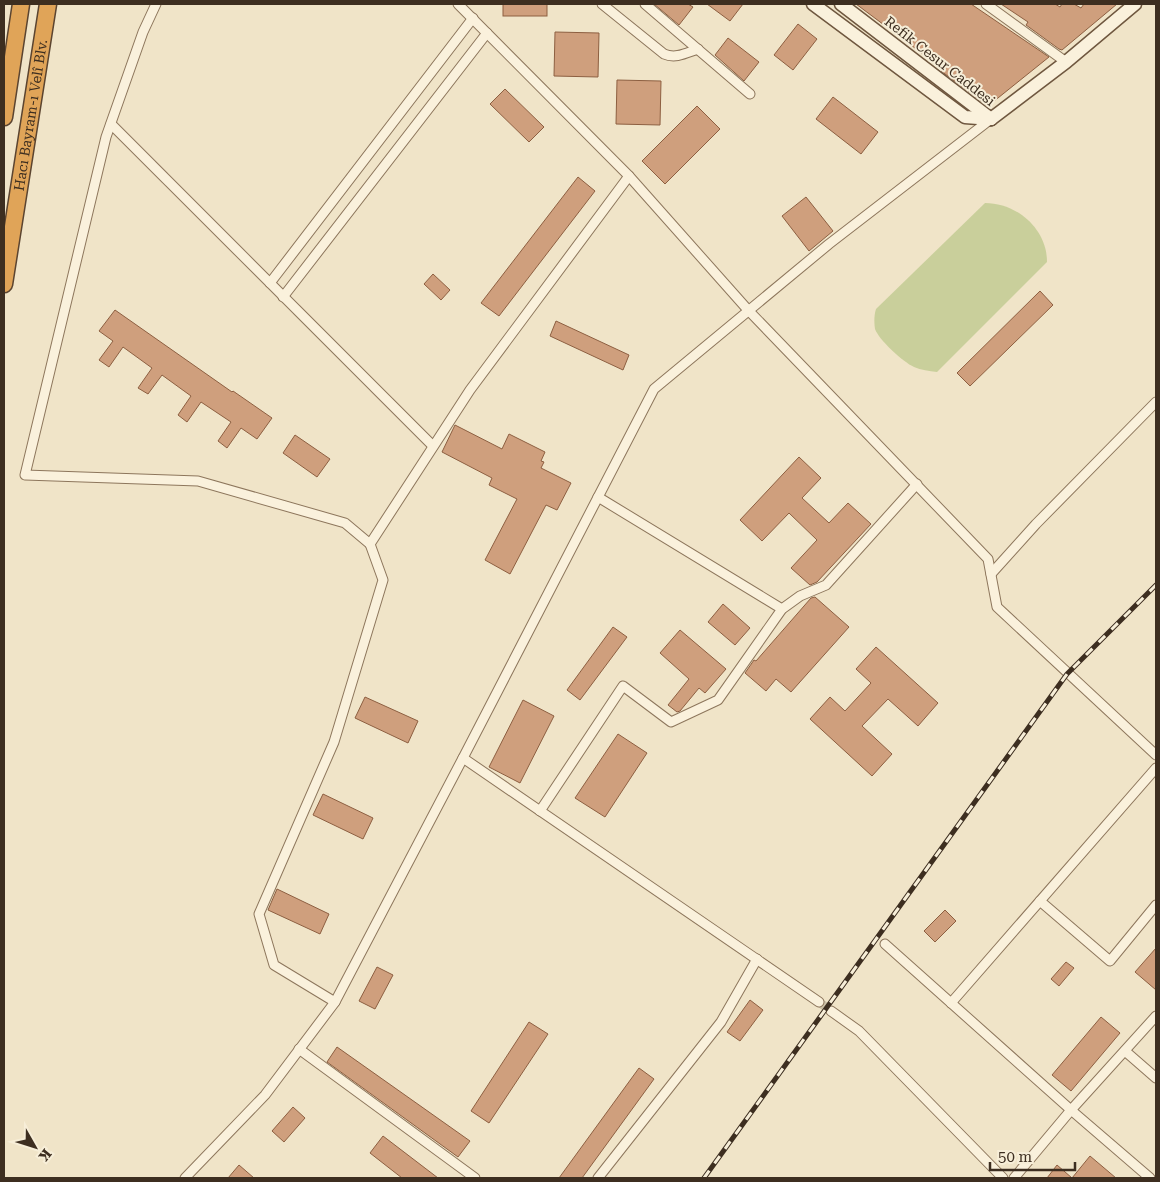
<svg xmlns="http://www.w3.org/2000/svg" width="1160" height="1182" viewBox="0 0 1160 1182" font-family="'Roboto Serif',serif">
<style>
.green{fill:#c9cf9b}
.building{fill:#cf9f7d;stroke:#8d5f41}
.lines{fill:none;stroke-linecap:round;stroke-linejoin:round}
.street-tunnel{stroke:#ccc0a6;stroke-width:9;stroke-dasharray:9 4.5;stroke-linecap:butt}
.street-casing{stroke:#8d765c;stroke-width:11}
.secondary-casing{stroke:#6f573f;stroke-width:15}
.highway-casing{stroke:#5b4430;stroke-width:19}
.street{stroke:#faf1dc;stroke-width:9}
.secondary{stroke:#faf1dc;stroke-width:12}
.highway{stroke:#e0a458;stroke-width:16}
.rail-casing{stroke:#3d2e20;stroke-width:5}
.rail{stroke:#f7eed8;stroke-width:3;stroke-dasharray:9;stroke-linecap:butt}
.labels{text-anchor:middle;stroke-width:4;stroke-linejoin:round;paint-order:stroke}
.street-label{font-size:14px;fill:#3d2e20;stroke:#f7eed8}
</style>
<rect width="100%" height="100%" fill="#f0e4c8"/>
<path class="green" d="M985 203C1017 203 1047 229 1047 262L937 372C929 371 921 370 914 367 903 362 879 340 875 329 874 323 874 315 876 309Z"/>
<g class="building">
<rect x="503" y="4" width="44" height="12"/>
<path d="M654 4H688L693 7 679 25Z"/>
<path d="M707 4H743L730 21Z"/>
<path d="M856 4H971L1049 57 988 106 941 71 943 69Z"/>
<path d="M1001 4H1055L1060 7 1062 4H1074L1081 8 1084 4H1117L1062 50 1059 49 1026 25 1028 22Z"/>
<path d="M798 24 817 39 793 70 774 55Z"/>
<path d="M555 32 599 33 598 77 554 76Z"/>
<path d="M728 38 759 62 744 81 715 55Z"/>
<path d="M617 80 661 81 660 125 616 124Z"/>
<path d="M505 89 544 127 529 142 490 104Z"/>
<path d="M833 97 878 132 861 154 816 119Z"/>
<path d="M697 106 720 129 665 184 642 161Z"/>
<path d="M578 177 595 191 499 316 481 303Z"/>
<path d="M806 197 833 231 809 251 782 216Z"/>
<path d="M433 274 450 290 441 300 424 284Z"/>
<path d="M1040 291 1053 305 970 386 957 373Z"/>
<path d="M115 310 232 392 233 391 272 418 257 439 241 428 227 448 218 441 231 422 201 402 187 422 178 415 191 396 162 375 148 394 138 388 152 368 123 347 109 367 99 360 113 341 99 331Z"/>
<path d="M556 321 629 355 623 370 550 336Z"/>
<path d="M455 425 502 449 509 434 545 452 541 461 544 462 541 468 571 483 557 510 546 505 510 574 485 560 517 499 489 485 492 478 442 452Z"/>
<path d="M295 435 330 459 317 477 283 453Z"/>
<path d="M799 457 821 478 802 498 829 523 848 503 871 524 817 582 810 585 791 568 817 540 789 513 762 541 740 520Z"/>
<path d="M815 597 849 627 791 692 776 679 766 691 745 673 754 660 756 661 811 598Z"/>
<path d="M723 604 750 628 735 645 708 622Z"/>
<path d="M613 627 627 637 580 700 567 690Z"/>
<path d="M680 630 726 669 705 693 699 688 680 711 677 712 668 705 689 679 660 653Z"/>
<path d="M876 647 938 703 918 726 888 699 862 726 892 754 872 776 810 719 830 697 845 711 871 683 856 669Z"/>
<path d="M365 697 418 721 408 743 355 718Z"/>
<path d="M523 700 554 716 520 783 489 767Z"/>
<path d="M618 734 647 753 605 817 575 798Z"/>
<path d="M323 794 373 818 363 839 313 815Z"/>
<path d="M277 889 329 914 320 934 268 910Z"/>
<path d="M945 910 956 921 935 942 924 931Z"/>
<path d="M1156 948V990L1135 972Z"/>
<path d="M1066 962 1074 968 1059 986 1051 979Z"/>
<path d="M377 967 393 975 375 1009 359 1001Z"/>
<path d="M750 1000 763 1010 740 1041 727 1032Z"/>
<path d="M1101 1017 1120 1033 1071 1091 1052 1075Z"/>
<path d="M529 1022 548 1034 489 1123 471 1111Z"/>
<path d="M337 1047 470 1141 458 1157 327 1062Z"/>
<path d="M639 1068 654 1079 582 1178H559Z"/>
<path d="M293 1107 305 1118 284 1142 272 1131Z"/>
<path d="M383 1136 438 1178H402L370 1153Z"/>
<path d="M1090 1156 1116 1178H1047L1057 1165 1072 1178Z"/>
<path d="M239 1165 254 1178H228Z"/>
</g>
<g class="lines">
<path class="street-tunnel" d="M819 1002 831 1011"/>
<defs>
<g id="street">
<path d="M156 4 143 32 106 137 25 475 198 481 345 523 370 544"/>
<path d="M458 4 629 176 748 310 988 559 997 607 1156 755"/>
<path d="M602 4 664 54C676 59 686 53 698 49"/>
<path d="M645 4 750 94"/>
<path d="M986 4 1066 62"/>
<path d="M111 124 433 446"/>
<path d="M270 283 473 18"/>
<path d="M283 297 487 33"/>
<path d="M598 497 782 609"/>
<path d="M991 574 1036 524 1156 402"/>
<path d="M463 758 819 1002"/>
<path d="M540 811 623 686 671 722 718 700 782 609 800 596 826 585 917 484"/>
<path d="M1040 901 1110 961 1156 905"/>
<path d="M885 944 1071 1110 1150 1178"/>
<path d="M335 1002 274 965 259 914 334 742 383 580 370 544 470 390 629 176"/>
<path d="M951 1003 1156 768"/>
<path d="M831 1011 859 1031 1003 1178"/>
<path d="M299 1049 475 1178"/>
<path d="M1125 1051 1156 1078"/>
<path d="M185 1178 265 1095 335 1002 463 758 654 389 829 244 991 119"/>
<path d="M598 1178 721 1022 757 959"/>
<path d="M1014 1178 1071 1110 1156 1016"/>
</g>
<g id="secondary">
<path d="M813 4 965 117 991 119"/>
<path d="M841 4 991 119"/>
<path d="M991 119 1066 62 1135 4"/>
</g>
<g id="highway">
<path d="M4 117 21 4"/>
<path id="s1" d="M4 284 48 4"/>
</g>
</defs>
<use href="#street" class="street-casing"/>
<use href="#secondary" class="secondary-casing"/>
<use href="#highway" class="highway-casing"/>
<use href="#street" class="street"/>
<use href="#secondary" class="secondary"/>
<use href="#highway" class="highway"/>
<defs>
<path id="rail" d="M704 1178 1067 674 1156 585"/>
</defs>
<use href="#rail" class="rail-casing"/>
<use href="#rail" class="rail"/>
</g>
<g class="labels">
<g class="street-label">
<text transform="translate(940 61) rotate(38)" y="5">Refik Cesur Caddesi</text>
<text dy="5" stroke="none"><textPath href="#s1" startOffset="171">Hacı Bayram-ı Velî Blv.</textPath></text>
</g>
</g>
<rect width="1160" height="1182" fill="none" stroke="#3d2e20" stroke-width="10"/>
<g transform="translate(35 1147) rotate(129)" stroke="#f7eed8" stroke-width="4" paint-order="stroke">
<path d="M0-4L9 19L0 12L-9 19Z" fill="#3d2e20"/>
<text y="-8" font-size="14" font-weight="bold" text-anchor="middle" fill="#3d2e20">K</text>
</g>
<path d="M990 1162v8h85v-8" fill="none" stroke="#3d2e20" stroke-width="2.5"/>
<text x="998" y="1162" font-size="15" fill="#3d2e20" stroke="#f7eed8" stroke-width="4" paint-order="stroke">50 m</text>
</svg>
